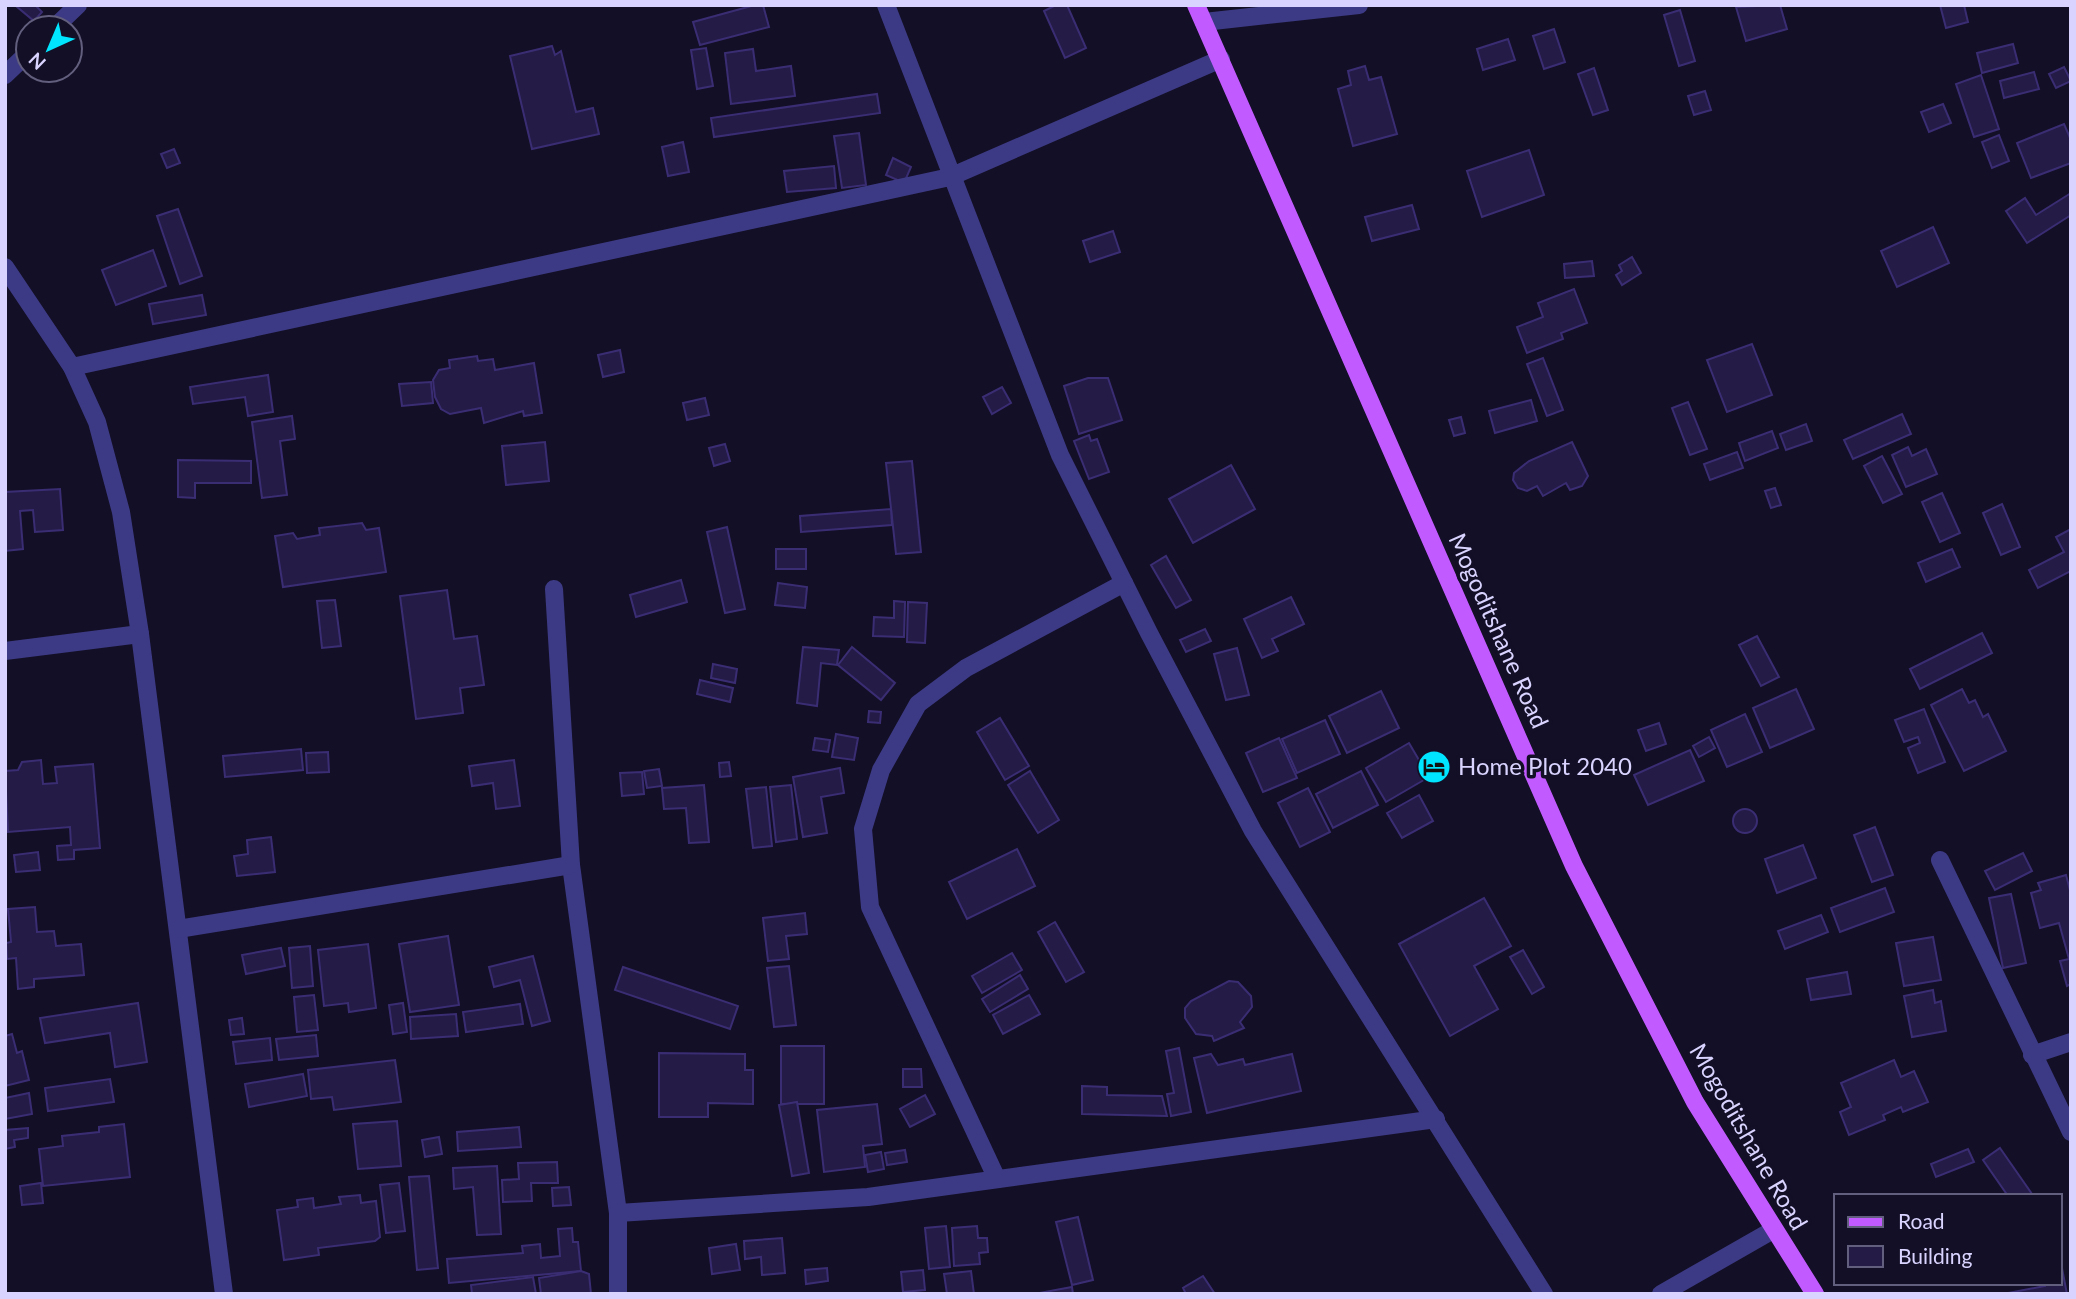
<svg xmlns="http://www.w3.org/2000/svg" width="2076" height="1299" viewBox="0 0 2076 1299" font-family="Lato,sans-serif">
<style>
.building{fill:#241b47;stroke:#3b2d73;stroke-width:2}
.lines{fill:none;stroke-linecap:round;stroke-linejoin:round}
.minor{stroke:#3d3a85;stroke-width:18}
.major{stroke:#c25bff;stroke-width:18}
.labels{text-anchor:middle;stroke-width:7;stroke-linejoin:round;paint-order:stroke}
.street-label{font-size:24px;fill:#d9d4ff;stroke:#130f26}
.poi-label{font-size:24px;fill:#d9d4ff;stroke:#130f26;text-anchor:start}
</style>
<rect width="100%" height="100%" fill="#130f26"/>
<g class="building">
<path d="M35 5 42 12 34 21 16 6Z"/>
<path d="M755 5H763L769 27 700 45 693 22Z"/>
<path d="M1056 5H1067L1086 48 1065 58 1044 11Z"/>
<path d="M1780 5 1787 29 1746 41 1736 7Z"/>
<path d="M1940 5H1964L1968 22 1946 28Z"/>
<path d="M1680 10 1695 61 1679 66 1664 15Z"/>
<path d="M1554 29 1565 62 1544 69 1533 36Z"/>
<path d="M1508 39 1515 60 1483 70 1477 49Z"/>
<path d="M2013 44 2018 63 1982 73 1977 53Z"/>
<path d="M552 46 555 55 561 51 576 112 593 108 599 134 532 149 510 56Z"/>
<path d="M706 48 713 86 697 89 691 50Z"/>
<path d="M753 49 756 71 791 66 795 96 731 104 725 53Z"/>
<path d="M1365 66 1369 80 1381 77 1397 134 1353 146 1338 89 1351 85 1348 71Z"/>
<path d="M2064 67 2071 81 2056 88 2049 74Z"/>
<path d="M1594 68 1608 110 1593 115 1578 74Z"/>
<path d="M2034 72 2039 89 2004 98 2000 81Z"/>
<path d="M1981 75 1999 129 1974 137 1956 84Z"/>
<path d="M1705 91 1711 110 1694 115 1688 96Z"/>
<path d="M877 94 880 113 714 137 711 118Z"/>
<path d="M1943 104 1951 123 1929 132 1921 112Z"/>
<path d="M2064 124 2071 140V163L2031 178 2017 143Z"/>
<path d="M859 133 866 185 842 188 834 136Z"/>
<path d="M1999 135 2009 161 1992 168 1982 142Z"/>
<path d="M683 142 689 172 668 176 662 147Z"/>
<path d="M174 149 180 163 167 168 161 154Z"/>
<path d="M1529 150 1544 195 1482 217 1467 171Z"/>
<path d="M893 158 911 167 904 183 886 175Z"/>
<path d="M834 166 836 188 787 192 784 171Z"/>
<path d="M2071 193V215L2027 243 2006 211 2025 198 2036 215Z"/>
<path d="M1412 205 1419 229 1372 241 1365 217Z"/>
<path d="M178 209 202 276 180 284 157 216Z"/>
<path d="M1933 227 1949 263 1897 287 1881 251Z"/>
<path d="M1113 231 1120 252 1090 262 1083 241Z"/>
<path d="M153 250 166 286 116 305 102 270Z"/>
<path d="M1632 257 1641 273 1622 285 1616 275 1622 271 1619 265Z"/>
<path d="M1592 261 1594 276 1565 278 1564 264Z"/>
<path d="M1574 289 1587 323 1561 333 1563 339 1527 353 1517 327 1543 317 1538 303Z"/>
<path d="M202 295 206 315 153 324 149 304Z"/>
<path d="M1752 344 1772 395 1727 412 1707 360Z"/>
<path d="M620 350 624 372 603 377 598 355Z"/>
<path d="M477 356 478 361 493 359 495 370 534 363 542 413 524 416 523 411 484 423 481 408 450 414 441 409 435 397 433 380 439 370 450 368 449 360Z"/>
<path d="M1543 358 1563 410 1547 416 1527 364Z"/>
<path d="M268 375 273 412 248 416 245 397 193 404 190 387Z"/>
<path d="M1088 378H1108L1122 420 1079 434 1064 386Z"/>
<path d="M431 382 433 403 402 406 399 384Z"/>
<path d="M1002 387 1011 403 992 414 983 397Z"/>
<path d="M705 398 709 415 687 420 683 403Z"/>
<path d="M1531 400 1537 421 1495 433 1489 411Z"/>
<path d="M1688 402 1707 449 1690 455 1672 408Z"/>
<path d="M1902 414 1911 434 1853 459 1844 440Z"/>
<path d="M292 416 295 439 280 441 287 495 262 498 252 422Z"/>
<path d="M1461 417 1465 433 1454 436 1449 420Z"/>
<path d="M1806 424 1812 441 1786 450 1780 434Z"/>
<path d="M1772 431 1778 448 1745 461 1739 443Z"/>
<path d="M1089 435 1091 441 1097 439 1109 472 1089 479 1074 441Z"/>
<path d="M545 442 549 481 506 485 502 446Z"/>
<path d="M1572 442 1588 476 1582 486 1570 490 1566 483 1543 496 1537 486 1527 491 1518 488 1513 480 1514 473 1529 461Z"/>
<path d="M725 444 730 461 714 466 709 448Z"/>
<path d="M1908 447 1912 456 1926 449 1937 474 1906 487 1892 455Z"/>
<path d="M1737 452 1743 468 1710 480 1704 464Z"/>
<path d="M1882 456 1902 494 1883 503 1864 466Z"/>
<path d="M178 460 251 461V483H195V498L178 497Z"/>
<path d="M912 461 921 552 896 554 886 463Z"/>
<path d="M1231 465 1255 509 1193 543 1169 499Z"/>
<path d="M1775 488 1781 505 1771 508 1765 491Z"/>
<path d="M60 489 63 530 35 532 33 510 20 511 23 549 5 551V492Z"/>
<path d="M1942 493 1960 533 1940 542 1922 502Z"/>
<path d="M2002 504 2020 547 2001 555 1983 513Z"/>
<path d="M891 509 892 525 801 532 800 516Z"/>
<path d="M362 523 366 530 379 528 386 572 283 587 275 536 293 533 297 539 320 535 319 528Z"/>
<path d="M727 527 745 609 725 613 707 532Z"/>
<path d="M2071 529V571L2038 588 2029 570 2064 552 2056 537Z"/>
<rect x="776" y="549" width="30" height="20"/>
<path d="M1952 549 1960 567 1926 582 1918 563Z"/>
<path d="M1166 556 1191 600 1176 608 1151 565Z"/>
<path d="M681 580 687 602 636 617 630 595Z"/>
<path d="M778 583 807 587 805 608 775 605Z"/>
<path d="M447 590 454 639 477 636 484 685 460 688 463 713 416 719 400 596Z"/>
<path d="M1291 597 1304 624 1272 639 1278 651 1262 658 1244 619Z"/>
<path d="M335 600 341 646 322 648 317 601Z"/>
<path d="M894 601 905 602 904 637 873 636 874 617 894 618Z"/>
<path d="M908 602 927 603 925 643 907 642Z"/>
<path d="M1205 629 1211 641 1186 652 1180 640Z"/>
<path d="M1982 633 1992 653 1920 689 1910 669Z"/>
<path d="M1757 636 1779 677 1761 686 1739 645Z"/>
<path d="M803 647 839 650 837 665 821 663 817 706 797 703Z"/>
<path d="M852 647 895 683 881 700 838 665Z"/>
<path d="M1237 648 1249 695 1226 700 1214 654Z"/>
<path d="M713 664 737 669 735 683 711 678Z"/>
<path d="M700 680 733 688 730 702 697 694Z"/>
<path d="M1796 689 1814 729 1770 748 1753 708Z"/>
<path d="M1962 689 1969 703 1975 700 1983 717 1988 714 2006 751 1964 771 1931 705Z"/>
<path d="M1381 691 1399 728 1347 753 1329 716Z"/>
<path d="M1924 709 1945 762 1918 773 1908 748 1920 743 1918 737 1904 742 1895 720Z"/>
<path d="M869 711 881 712 880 723 868 722Z"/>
<path d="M1745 714 1762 752 1727 767 1711 730Z"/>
<path d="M1000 718 1029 766 1005 780 977 732Z"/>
<path d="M1325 720 1340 754 1297 773 1282 739Z"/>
<path d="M1659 723 1666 744 1646 751 1638 730Z"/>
<path d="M836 734 858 738 854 760 832 757Z"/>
<path d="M1709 737 1715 748 1699 757 1693 746Z"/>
<path d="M815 738 830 740 828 752 813 750Z"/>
<path d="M1279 738 1297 778 1263 792 1246 753Z"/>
<path d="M1409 743 1429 777 1386 802 1366 768Z"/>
<path d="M301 749 303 770 225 777 223 756Z"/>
<path d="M1690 750 1704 781 1648 805 1634 775Z"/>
<path d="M328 752 329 772 307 773 306 753Z"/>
<path d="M41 760 43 784 57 783 55 767 93 764 100 848 74 850V859L58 860 57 846 71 845 70 827 8 832 5 771 18 770 22 762Z"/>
<path d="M514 760 520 806 496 809 493 783 472 786 469 766Z"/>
<path d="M729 762 731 776 720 777 719 763Z"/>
<path d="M840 768 844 793 821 797 827 833 803 837 793 777Z"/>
<path d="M659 769 662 786 647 788 644 771Z"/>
<path d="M1030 771 1059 820 1038 833 1008 785Z"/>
<path d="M1361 771 1378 805 1333 828 1316 794Z"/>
<path d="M642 772 644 794 622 796 620 773Z"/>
<path d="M704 785 709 842 689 843 686 808 664 809 662 788Z"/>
<path d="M791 785 797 839 776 842 770 787Z"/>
<path d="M766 787 772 846 753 848 746 789Z"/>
<path d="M1308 788 1330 832 1300 847 1278 803Z"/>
<path d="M1419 795 1433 821 1402 838 1387 813Z"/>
<circle cx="1745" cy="821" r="12"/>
<path d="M1875 827 1893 875 1872 882 1854 835Z"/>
<path d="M271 837 275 872 237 876 234 856 248 854 247 840Z"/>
<path d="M1803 845 1816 878 1777 893 1765 859Z"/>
<path d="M1017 849 1035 886 967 919 949 882Z"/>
<path d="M38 852 40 870 16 872 14 855Z"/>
<path d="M2023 853 2032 871 1995 890 1985 871Z"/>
<path d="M2066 875 2071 894V984L2067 986 2060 961 2069 959 2059 923 2040 928 2031 893 2041 890 2038 883Z"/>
<path d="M1885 888 1894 912 1840 932 1831 908Z"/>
<path d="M2011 894 2026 963 2003 968 1989 898Z"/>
<path d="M1484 898 1511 946 1474 966 1498 1009 1450 1036 1399 944Z"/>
<path d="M35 907 37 932 54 931 56 946 81 944 84 975 34 979V987L18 989 16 958 7 959 6 943 11 942 8 909Z"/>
<path d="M805 913 807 934 786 936 789 959 768 961 763 918Z"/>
<path d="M1821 915 1828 932 1785 949 1778 931Z"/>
<path d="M1055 922 1084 972 1066 982 1038 932Z"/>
<path d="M448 936 459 1005 410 1012 399 944Z"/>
<path d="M1933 937 1941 980 1904 986 1896 943Z"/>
<path d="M368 944 376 1008 349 1012 348 1003 324 1006 318 950Z"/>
<path d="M310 946 313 986 292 988 289 948Z"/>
<path d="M281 948 285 966 246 974 242 955Z"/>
<path d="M1523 950 1544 987 1532 994 1510 957Z"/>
<path d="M1012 953 1022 970 982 993 972 976Z"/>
<path d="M533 956 550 1021 532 1026 520 980 494 987 489 967Z"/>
<path d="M789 966 796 1025 774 1027 767 968Z"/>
<path d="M623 967 738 1006 730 1029 615 990Z"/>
<path d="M1847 972 1851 994 1811 1000 1807 979Z"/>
<path d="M1020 975 1028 989 990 1012 982 999Z"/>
<path d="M1229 981 1238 982 1251 996 1252 1007 1240 1022 1244 1028 1214 1041 1212 1036 1196 1034 1185 1018V1008L1191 1001Z"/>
<path d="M1933 990 1935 1003 1941 1001 1946 1031 1912 1037 1904 996Z"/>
<path d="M314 995 318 1030 297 1032 294 997Z"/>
<path d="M1029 995 1040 1014 1003 1034 993 1015Z"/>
<path d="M138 1003 147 1062 115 1067 110 1033 45 1043 40 1018Z"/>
<path d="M403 1003 407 1032 393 1034 389 1005Z"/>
<path d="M520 1004 523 1024 466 1032 463 1012Z"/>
<path d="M456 1014 458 1036 411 1039 410 1017Z"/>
<path d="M242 1018 244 1034 231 1035 229 1020Z"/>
<path d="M12 1034 17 1053 22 1051 29 1080 5 1086V1036Z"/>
<path d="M316 1035 318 1056 279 1060 276 1039Z"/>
<path d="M270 1038 272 1060 236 1064 233 1042Z"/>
<rect x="781" y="1046" width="43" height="58"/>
<path d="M1179 1048 1191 1112 1171 1116 1167 1094 1174 1093 1166 1051Z"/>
<path d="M659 1053 745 1054V1070H753V1104L708 1103V1117H659Z"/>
<path d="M1211 1054 1218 1065 1243 1059 1245 1065 1292 1054 1301 1091 1207 1113 1194 1058Z"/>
<path d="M395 1060 401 1102 334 1110 332 1097 311 1099 308 1070Z"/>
<path d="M1894 1060 1901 1077 1914 1071 1928 1102 1903 1112 1901 1107 1883 1115 1885 1120 1849 1135 1840 1112 1851 1107 1841 1083Z"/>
<path d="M903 1069H921L922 1087H903Z"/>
<path d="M303 1074 307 1096 249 1107 245 1084Z"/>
<path d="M110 1079 114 1102 48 1111 45 1088Z"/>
<path d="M1082 1086 1107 1087V1095L1162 1096 1167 1116 1082 1114Z"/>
<path d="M29 1093 32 1114 5 1119V1098Z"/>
<path d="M925 1095 935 1114 910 1127 900 1109Z"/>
<path d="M797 1102 809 1173 792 1176 779 1105Z"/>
<path d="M877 1104 882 1144 863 1146 865 1167 824 1172 817 1110Z"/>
<path d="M397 1121 401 1166 358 1169 353 1124Z"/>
<path d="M124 1124 130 1177 43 1186 39 1149 63 1146 62 1136 99 1132V1127Z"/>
<path d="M519 1127 521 1147 458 1151 457 1132Z"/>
<path d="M28 1128V1138L14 1140 15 1147 5 1149V1130Z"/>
<path d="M439 1137 442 1154 425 1157 422 1140Z"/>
<path d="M2000 1148 2032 1194 2029 1196H2008L1983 1160Z"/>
<path d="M1968 1149 1974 1162 1936 1177 1931 1164Z"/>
<path d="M905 1150 907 1162 887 1165 885 1153Z"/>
<path d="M881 1152 884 1169 868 1172 865 1155Z"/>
<path d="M557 1162 558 1183H531L532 1201 503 1202 502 1180 519 1179 518 1163Z"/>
<path d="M497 1166 501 1234 477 1235 473 1187 454 1189 453 1168Z"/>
<path d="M429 1176 438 1268 417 1270 409 1177Z"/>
<path d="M41 1183 43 1203 22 1205 20 1186Z"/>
<path d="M399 1183 405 1231 386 1233 380 1185Z"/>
<path d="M569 1187 571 1205 553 1206 552 1188Z"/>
<path d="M360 1195 361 1203 376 1201 380 1237 375 1241 318 1248 319 1255 284 1260 277 1210 298 1207 297 1200 313 1198 314 1208 341 1204 339 1197Z"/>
<path d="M1078 1217 1093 1280 1072 1285 1056 1222Z"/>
<path d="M946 1226 950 1267 929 1269 925 1228Z"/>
<path d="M977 1226 978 1238H987L988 1252 979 1253 980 1264 954 1266 952 1228Z"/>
<path d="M572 1228 573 1242H578L581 1271 449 1283 447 1259 523 1253 522 1246 540 1244 541 1258 560 1256 558 1229Z"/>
<path d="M782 1238 785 1273 762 1275 761 1257 745 1259 744 1241Z"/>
<path d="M736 1244 740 1270 712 1274 709 1248Z"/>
<path d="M2060 1258 2067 1294H2003L2045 1286V1283H2060Z"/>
<path d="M827 1268 828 1281 806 1284 805 1270Z"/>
<path d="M923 1270 925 1290 903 1292 901 1272Z"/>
<path d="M581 1271 589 1274 591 1294H541L539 1278Z"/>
<path d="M971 1271 974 1294H947L944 1274Z"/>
<path d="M1203 1276 1215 1294H1186L1183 1288Z"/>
<path d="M533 1277 536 1294H472L471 1285Z"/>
<path d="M1072 1287 1073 1294H1039V1293Z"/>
</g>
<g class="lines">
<g class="minor">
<path d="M886 5 1060 455 1149 633 1253 831 1544 1294"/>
<path d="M1204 22 1359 5"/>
<path d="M54 28 78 5"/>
<path d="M5 75 28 53"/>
<path d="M5 267 72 367 97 422 121 512 140 634 224 1294"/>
<path d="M72 367 950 177 1221 59"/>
<path d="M554 589 571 865 618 1213V1294"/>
<path d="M5 651 140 634"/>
<path d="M1940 860 2071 1132"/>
<path d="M178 929 571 865"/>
<path d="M2032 1055 2071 1042"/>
<path d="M997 1179 870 907 863 829 881 770 918 704 966 668 1124 583"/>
<path d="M618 1213 868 1197 1436 1119"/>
<path d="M1661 1294 1773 1230"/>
</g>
<path class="major" d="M1196 5 1574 866 1695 1102 1815 1294"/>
</g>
<defs>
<symbol id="hotel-disc" viewBox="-11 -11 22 22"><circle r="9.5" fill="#00e5ff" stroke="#130f26"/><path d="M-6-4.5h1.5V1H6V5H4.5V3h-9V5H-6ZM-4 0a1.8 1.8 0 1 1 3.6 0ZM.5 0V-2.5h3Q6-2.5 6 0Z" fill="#111"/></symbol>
</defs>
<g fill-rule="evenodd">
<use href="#hotel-disc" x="1415" y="748" width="38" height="38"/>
</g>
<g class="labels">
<g class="street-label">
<text transform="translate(1498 631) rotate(66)" y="8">Mogoditshane Road</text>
<text transform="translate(1748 1137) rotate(60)" y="8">Mogoditshane Road</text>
</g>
<g class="poi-label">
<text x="1458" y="775">Home Plot 2040</text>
</g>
</g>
<rect width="2076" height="1299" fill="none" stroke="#d9d4ff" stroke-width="14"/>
<rect x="1834" y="1194" width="228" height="91" fill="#130f26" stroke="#625e7d" stroke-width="2"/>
<rect x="1848" y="1217" width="35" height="10" fill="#c25bff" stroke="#625e7d" stroke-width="2"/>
<text x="1898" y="1229" font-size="21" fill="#d9d4ff">Road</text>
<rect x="1848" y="1246" width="35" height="21" fill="#241b47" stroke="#625e7d" stroke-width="2"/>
<text x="1898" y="1264" font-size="21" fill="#d9d4ff">Building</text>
<g transform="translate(49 49) rotate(224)"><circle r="33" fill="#130f26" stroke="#625e7d" stroke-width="2"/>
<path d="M0-5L12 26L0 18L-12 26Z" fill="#00e5ff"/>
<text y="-10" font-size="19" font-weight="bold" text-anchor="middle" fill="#d9d4ff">N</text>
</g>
</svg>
